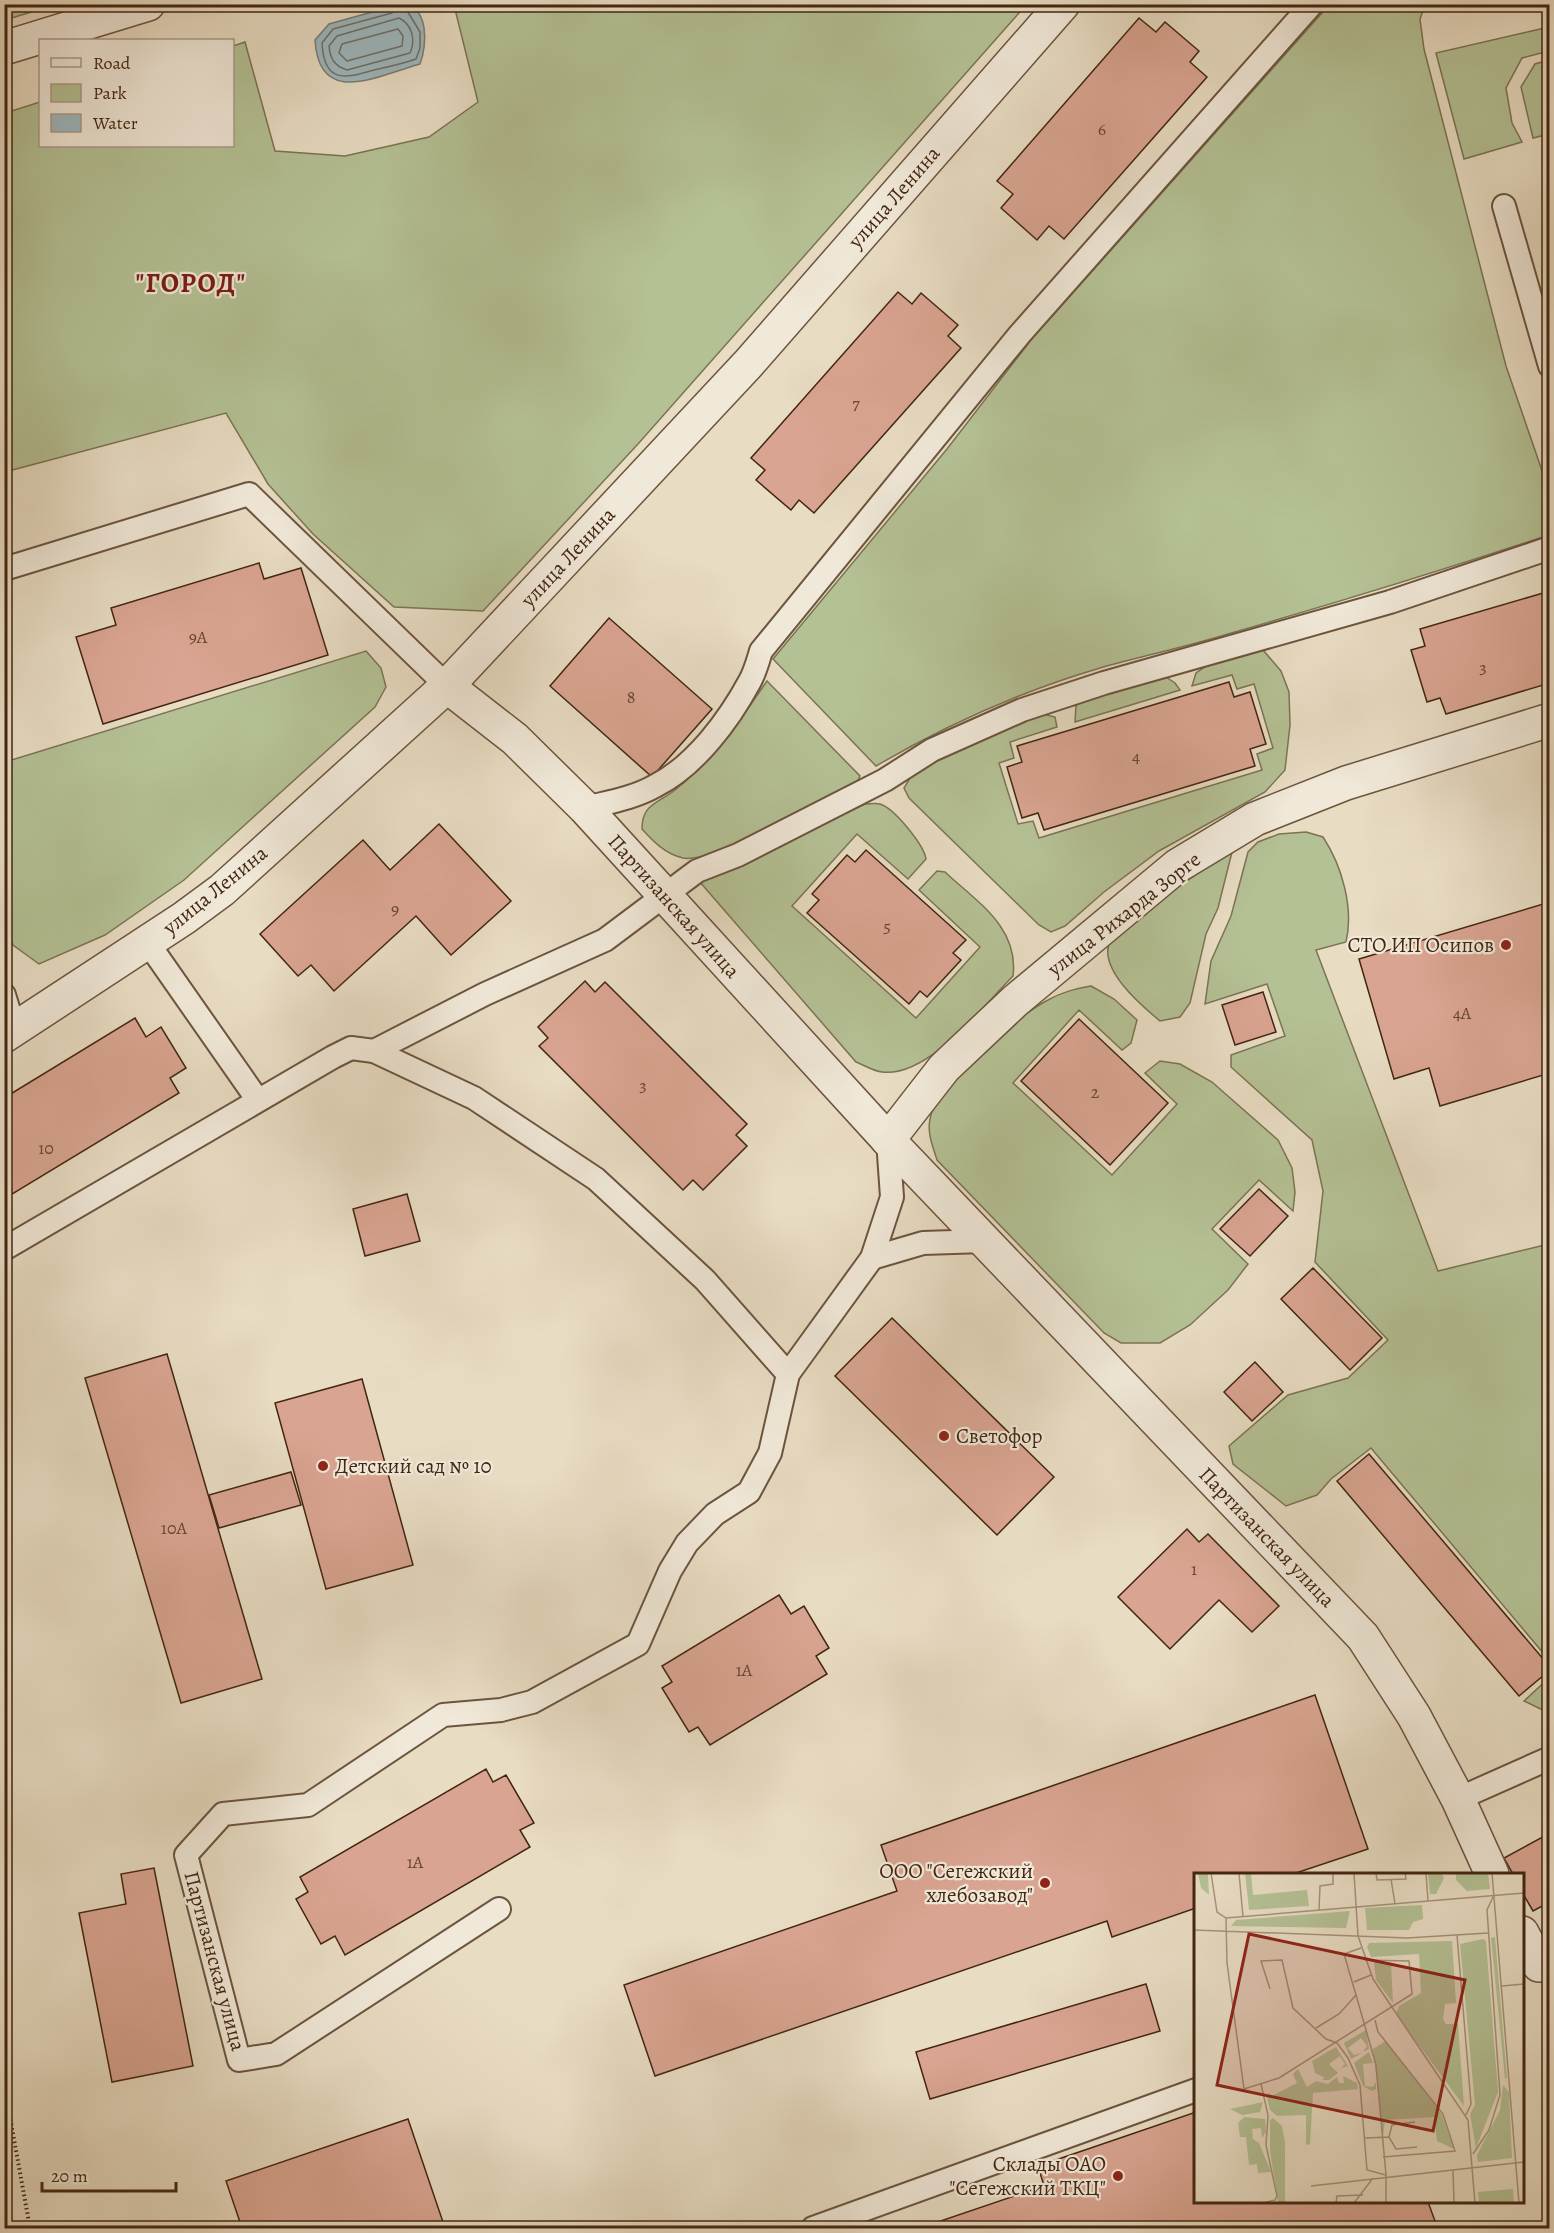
<svg xmlns="http://www.w3.org/2000/svg" width="1554" height="2233" viewBox="0 0 1554 2233" font-family="Alegreya,serif">
<style>
.green{fill:#b4c195;stroke:#7b7453;stroke-width:1.5}
.water{fill:#9db8bf;stroke:#797e79;stroke-width:1.5}
.lines{fill:none;stroke-linecap:round;stroke-linejoin:round}
.shore{stroke:#706f68;stroke-width:1.5}
.building{fill:#d9a491;stroke:#422611;stroke-width:1.5}
.service-casing{stroke:#6c543e;stroke-width:26}
.pedestrian-casing{stroke:#6c543e;stroke-width:36}
.minor-casing{stroke:#6c543e;stroke-width:36}
.path{stroke:#422611;stroke-width:4;stroke-dasharray:1.5 3;stroke-linecap:butt}
.service{stroke:#f0e8d8;stroke-width:22}
.pedestrian{stroke:#f0e8d8;stroke-width:33}
.minor{stroke:#f0e8d8;stroke-width:33}
.poi-dot{fill:#8f2418;stroke:#f0e8d8;stroke-width:2}
.labels{text-anchor:middle;stroke-width:4.5;stroke-linejoin:round;paint-order:stroke}
.number-label{font-size:18px;fill:#684631}
.street-label{font-size:21px;fill:#422611;stroke:#f0e8d8}
.poi-label{font-size:21px;fill:#422611;stroke:#f0e8d8;text-anchor:end}
.district-label{font-size:27px;font-weight:bold;letter-spacing:1.5px;fill:#7a1f14;stroke:#f0e8d8}
.inset-road{fill:none;stroke:#a6937c;stroke-width:1.5}
.view{fill:#8f2418;fill-opacity:0.15;stroke:#8f2418;stroke-width:3}
.inset-edge{fill:none;stroke:#422611;stroke-width:3}
</style>
<rect width="100%" height="100%" fill="#e8dcc3"/>
<filter id="stains"><feTurbulence type="fractalNoise" baseFrequency=".00333" numOctaves="4"/><feColorMatrix values="0 0 0 0 .2 0 0 0 0 .09 0 0 0 0 .02 0 0 0 .5 -.17"/></filter>
<radialGradient id="worn" r=".72"><stop offset=".6" stop-color="#630" stop-opacity="0"/><stop offset="1" stop-color="#630" stop-opacity=".3"/></radialGradient>
<g class="green">
<path d="M5 4H55V5L5 20Z"/>
<path d="M454 5H1026L638 444 483 611 394 607 313 534 268 484 226 413 5 472V113L40 102V146H232L233 46 245 42 275 151 345 156 429 137 478 102Z"/>
<path d="M1329 5H1425L1420 19 1424 49 1506 366 1549 491V535C1443 570 1336 603 1228 634 1185 647 1143 656 1100 668 1022 691 946 725 876 766L773 659 947 449 1031 340Z"/>
<path d="M1549 27V51L1522 58 1506 88 1512 123 1522 142 1464 159 1436 53Z"/>
<path d="M1549 60V134L1533 138 1521 87 1535 64Z"/>
<path d="M1263 650 1281 671 1289 692 1290 725 1285 770 1265 792 1159 851 1104 892 1065 926 1051 932 1039 925 909 798 904 788 910 778 940 758 1024 719 1043 714 1055 717 1057 727 1010 742 1014 758 999 763 1018 824 1033 821 1039 838 1262 770 1257 754 1273 748 1254 684 1237 689 1232 675 1192 686 1196 673 1211 663Z"/>
<path d="M366 651 381 668 386 687 375 707 184 880 105 935 39 964 13 945 5 923V762Z"/>
<path d="M1166 677 1175 683 1180 690 1075 722 1076 705 1084 700Z"/>
<path d="M767 681 860 776 856 784C824 801 714 864 683 858 665 854 654 842 642 829 642 804 657 804 675 790 712 760 740 720 767 681Z"/>
<path d="M865 804C869 804 876 803 880 804 894 808 924 845 926 859L908 879 857 834 792 906 916 1018 980 947 919 890 937 871 945 872C977 902 1019 927 1013 976 982 1007 928 1078 882 1072 873 1071 864 1065 856 1062L699 881Z"/>
<path d="M1306 832 1323 837C1342 866 1354 908 1346 942L1316 950 1438 1271 1549 1244V1660L1371 1448 1331 1479 1317 1495 1286 1506 1233 1464 1229 1446 1288 1395 1348 1378 1388 1340 1315 1262 1323 1191 1312 1140 1231 1067V1055L1285 1036 1267 984 1205 1004 1211 961 1231 916 1248 852 1258 842 1279 834Z"/>
<path d="M1233 848 1218 908 1206 934 1190 1003 1180 1017 1160 1021C1142 1006 1095 967 1111 939 1117 928 1136 918 1147 910 1175 889 1204 869 1233 848Z"/>
<path d="M1091 986 1114 999 1137 1020 1131 1043 1122 1050 1079 1010 1013 1083 1112 1175 1177 1104 1145 1073 1160 1061 1180 1064 1212 1082 1278 1140 1292 1168 1295 1192 1293 1211 1259 1180 1212 1229 1248 1264 1228 1290 1190 1325 1160 1343H1121L1104 1333 937 1160C933 1147 927 1133 930 1119 935 1085 1017 1016 1048 1000 1062 992 1075 989 1091 986Z"/>
<path d="M1549 1678V1713L1524 1701Z"/>
</g>
<path class="water" d="M401 4C430 5 427 46 420 64 377 76 319 108 315 40L329 24Z"/>
<g class="lines">
<g class="shore">
<path d="M397 4 392 13 333 29 322 43C324 83 344 79 374 70 388 67 402 64 416 59L420 48V32L403 4"/>
<path d="M399 18C412 24 416 40 410 53L347 70C334 66 330 58 329 46L337 36Z"/>
<path d="M398 29 403 36 402 46 347 61 339 53 342 44Z"/>
</g>
</g>
<g class="building">
<path d="M1139 18 1156 32 1165 22 1199 51 1190 62 1207 77 1064 239 1049 226 1037 240 1001 208 1013 194 997 181Z"/>
<path d="M898 292 912 304 921 293 958 325 948 336 961 348 814 513 799 500 791 510 756 480 765 470 751 458Z"/>
<path d="M259 563 264 579 301 568 328 655 103 724 76 637 116 625 111 608Z"/>
<path d="M1550 591V683L1446 714 1440 698 1427 702 1411 650 1425 646 1420 629Z"/>
<path d="M609 618 712 709 652 777 550 686Z"/>
<path d="M1229 682 1234 697 1250 692 1266 744 1250 749 1255 766 1044 830 1038 813 1022 818 1007 767 1022 762 1017 746Z"/>
<path d="M439 824 511 901 451 955 416 916 334 991 311 965 298 976 260 934 363 840 390 870Z"/>
<path d="M866 850 966 940 953 953 961 960 927 997 920 991 909 1004 807 913 819 900 812 894 847 855 855 862Z"/>
<path d="M1550 902V1073L1440 1106 1429 1068 1394 1079 1359 959Z"/>
<path d="M585 981 595 992 605 982 747 1124 736 1135 747 1146 703 1190 693 1180 683 1190 539 1046 548 1038 538 1027Z"/>
<path d="M1263 992 1276 1032 1235 1045 1222 1005Z"/>
<path d="M135 1018 146 1037 161 1027 186 1068 170 1078 179 1093 4 1199V1098Z"/>
<path d="M1079 1019 1168 1103 1110 1165 1021 1081Z"/>
<path d="M1259 1189 1288 1216 1250 1256 1220 1229Z"/>
<path d="M407 1194 420 1241 365 1256 353 1209Z"/>
<path d="M1313 1268 1382 1338 1350 1370 1281 1299Z"/>
<path d="M892 1318 1054 1477 997 1535 835 1376Z"/>
<path d="M167 1354 262 1679 181 1703 85 1378Z"/>
<path d="M1255 1362 1283 1392 1252 1421 1224 1392Z"/>
<path d="M362 1379 413 1565 326 1589 275 1403Z"/>
<path d="M1369 1454 1550 1667V1670L1519 1696 1337 1481Z"/>
<path d="M291 1472 301 1505 219 1528 209 1495Z"/>
<path d="M1187 1529 1199 1542 1208 1534 1279 1606 1252 1632 1219 1600 1170 1649 1118 1597Z"/>
<path d="M779 1595 791 1614 804 1606 829 1648 816 1656 827 1674 710 1745 698 1727 689 1732 662 1688 672 1682 662 1666Z"/>
<path d="M1315 1695 1368 1849 1293 1874H1196V1908L1112 1937 1107 1921 655 2076 624 1985 897 1891 881 1845Z"/>
<path d="M486 1769 493 1782 506 1775 534 1823 520 1830 530 1847 345 1955 335 1936 321 1944 296 1899 308 1892 300 1877Z"/>
<path d="M1550 1833V1902L1533 1911 1522 1892V1874H1513L1504 1858Z"/>
<path d="M154 1868 193 2066 112 2082 79 1913 126 1904 121 1874Z"/>
<path d="M1146 1984 1160 2031 930 2099 916 2052Z"/>
<path d="M1196 2112V2202H1428L1435 2221 1413 2228H920L1044 2186 1038 2166Z"/>
<path d="M408 2119 445 2228H242L226 2181Z"/>
</g>
<g class="lines">
<defs>
<g id="service">
<path d="M1504 206 1550 366"/>
<path d="M4 569 249 494 447 686"/>
<path d="M585 808C609 802 634 798 655 786 695 766 729 720 750 681 755 672 758 661 761 651L1020 334 1312 4"/>
<path d="M148 943 257 1099"/>
<path d="M4 995 15 1031"/>
<path d="M374 1051 485 994 605 940 697 871 738 855 885 780 932 750 1022 710 1104 683 1390 602 1550 548"/>
<path d="M4 1249 333 1057 351 1048 374 1051 474 1098 596 1179 705 1280 788 1374"/>
<path d="M872 1258 923 1243 984 1241"/>
<path d="M1458 1799 1550 1758"/>
<path d="M499 1909 276 2054 239 2060 186 1855 223 1814 308 1805 443 1715 501 1710 532 1702 638 1644 670 1571 687 1543 715 1514 749 1492 770 1453 788 1374 872 1258 892 1197 888 1140"/>
<path d="M813 2228 1196 2090"/>
</g>
<path id="pedestrian" d="M4 48 148 4"/>
<g id="minor">
<path d="M447 686 515 739 585 808 888 1140 1363 1637 1414 1716 1458 1799 1492 1874"/>
<path d="M4 1036 184 918 222 890 447 686 748 364 1063 4"/>
<path d="M888 1140 944 1068 1015 1001 1177 866 1255 819 1346 783 1550 720"/>
<path d="M1522 1933 1539 1965"/>
</g>
</defs>
<use href="#service" class="service-casing"/>
<use href="#pedestrian" class="pedestrian-casing"/>
<use href="#minor" class="minor-casing"/>
<path class="path" d="M4 2084 30 2228"/>
<use href="#service" class="service"/>
<use href="#pedestrian" class="pedestrian"/>
<use href="#minor" class="minor"/>
</g>
<g class="poi-dot">
<circle cx="1506" cy="945" r="6"/>
<circle cx="944" cy="1436" r="6"/>
<circle cx="323" cy="1466" r="6"/>
<circle cx="1045" cy="1883" r="6"/>
<circle cx="1118" cy="2176" r="6"/>
</g>
<g class="labels">
<g class="number-label">
<text x="1102" y="135">6</text>
<text x="856" y="409">7</text>
<text x="198" y="643">9А</text>
<text x="1483" y="673">3</text>
<text x="631" y="703">8</text>
<text x="1136" y="762">4</text>
<text x="395" y="915">9</text>
<text x="887" y="932">5</text>
<text x="1462" y="1019">4А</text>
<text x="643" y="1091">3</text>
<text x="1095" y="1098">2</text>
<text x="46" y="1154">10</text>
<text x="174" y="1534">10А</text>
<text x="1194" y="1575">1</text>
<text x="744" y="1676">1А</text>
<text x="415" y="1868">1А</text>
</g>
<g class="street-label">
<text transform="translate(894 197) rotate(-49)" y="7">улица Ленина</text>
<text transform="translate(568 557) rotate(-47)" y="7">улица Ленина</text>
<text transform="translate(215 890) rotate(-39)" y="7">улица Ленина</text>
<text transform="translate(674 906) rotate(48)" y="7">Партизанская улица</text>
<text transform="translate(1124 914) rotate(-38)" y="7">улица Рихарда Зорге</text>
<text transform="translate(1267 1537) rotate(46)" y="7">Партизанская улица</text>
<text transform="translate(215 1961) rotate(75)" y="7">Партизанская улица</text>
</g>
<g class="poi-label">
<text x="1494" y="952">СТО ИП Осипов</text>
<text x="956" y="1443" text-anchor="start">Светофор</text>
<text x="335" y="1473" text-anchor="start">Детский сад № 10</text>
<text x="1033" y="1878">ООО "Сегежский<tspan x="1033" dy="24">хлебозавод"</tspan></text>
<text x="1106" y="2171">Склады ОАО<tspan x="1106" dy="24">"Сегежский ТКЦ"</tspan></text>
</g>
<g class="district-label">
<text x="191" y="292">"ГОРОД"</text>
</g>
</g>
<g transform="translate(1194 1873)">
<rect width="330" height="330" fill="#e8dcc3"/>
<path d="M4 0H14L15 22 7 15ZM51 0H57L59 22 113 17 115 33 55 37ZM234 0H247L250 5 242 21H236ZM262 0H294L296 16 273 18 262 7ZM228 32 229 46 219 49 215 57H173L171 35ZM156 38 152 55 37 53 42 47ZM301 64 313 205 311 206 297 65ZM289 66 292 68 304 219 282 275 276 241 281 232 266 71ZM258 68 262 130 251 131 249 146 252 151H264L270 233 202 141 205 133 227 120 225 81 177 84 173 74 175 70ZM180 89 197 90 199 130 182 107ZM172 157 175 176 169 179 173 173 167 165 154 175 160 182 168 180 157 186 150 170ZM192 168 248 242 260 276 243 268 240 244 191 247 189 263 179 176ZM142 174 154 193 147 195 151 191 146 183 135 191 144 200 135 207H128L131 205 121 200 118 188ZM175 179 179 190 169 191 171 213 179 214 182 209V216L178 218 169 213 160 190ZM104 196 113 214 122 208 134 211 143 204 145 210H150L149 203 163 210 164 216 119 220 116 271 112 272V242L83 243 76 237 73 225 75 220 78 223 103 210 99 201ZM309 212 315 219 318 285 284 289 283 282 306 237ZM69 229 66 239 48 242 36 236ZM50 244 71 246 72 259 68 265 67 255 58 256 59 266 65 270 77 299 64 300 63 291 55 292 52 264H46L44 250ZM79 245 88 253 91 270V330H84L76 278V247ZM319 316 320 330H285L284 319Z" fill="#b4c195"/>
<path class="inset-road" d="M17 0 23 39 32 45 330 20M45 0 49 44M160 0 164 63 179 106 274 247 281 330M182 0 183 7 212 6 211 0M232 0 234 28M298 0 325 330M197 6 201 31M125 37 126 13 139 11V0M32 45 33 90 50 216 85 205 218 121 215 88 171 87M0 57 213 65 294 60M263 62 277 231 272 242M160 109 177 102M308 113 330 111M76 116 67 88 88 87 99 135 132 166 143 170 154 185 166 212 173 297 192 302V330M162 122 182 192 192 302M181 147 184 159 249 241 261 278 189 284M122 155 145 141 162 122 150 81 167 75M67 211 74 242 72 272 83 323 81 327 69 330M195 264 198 252 221 249M171 265 195 264 202 276 223 274M279 281 295 257 306 222 293 37 299 24M259 297 260 330M117 313 330 289M142 330 143 323 169 322M160 330 179 305"/>
<path class="view" d="M55 61 271 107 239 258 23 212Z"/>
<rect width="330" height="330" class="inset-edge"/>
</g>
<rect width="1554" height="2233" fill="none" stroke="#e8dcc3" stroke-width="24"/>
<rect x="6" y="6" width="1542" height="2221" fill="none" stroke="#422611" stroke-width="3"/>
<rect x="12" y="12" width="1530" height="2209" fill="none" stroke="#422611" stroke-width="1.5"/>
<rect x="39" y="39" width="195" height="108" fill="#f0e8d8" stroke="#aa9a88" stroke-width="1.5"/>
<rect x="51" y="58" width="30" height="9" fill="#f0e8d8" stroke="#aa9a88" stroke-width="1.5"/>
<text x="93" y="69" font-size="18" fill="#422611">Road</text>
<rect x="51" y="84" width="30" height="18" fill="#b4c195" stroke="#aa9a88" stroke-width="1.5"/>
<text x="93" y="99" font-size="18" fill="#422611">Park</text>
<rect x="51" y="114" width="30" height="18" fill="#9db8bf" stroke="#aa9a88" stroke-width="1.5"/>
<text x="93" y="129" font-size="18" fill="#422611">Water</text>
<path d="M42 2182v9h134v-9" fill="none" stroke="#422611" stroke-width="3"/>
<text x="51" y="2182" font-size="18" fill="#422611" stroke="#f0e8d8" stroke-width="4.5" paint-order="stroke">20 m</text>
<rect width="100%" height="100%" filter="url(#stains)"/>
<rect width="100%" height="100%" fill="url(#worn)"/>
</svg>
